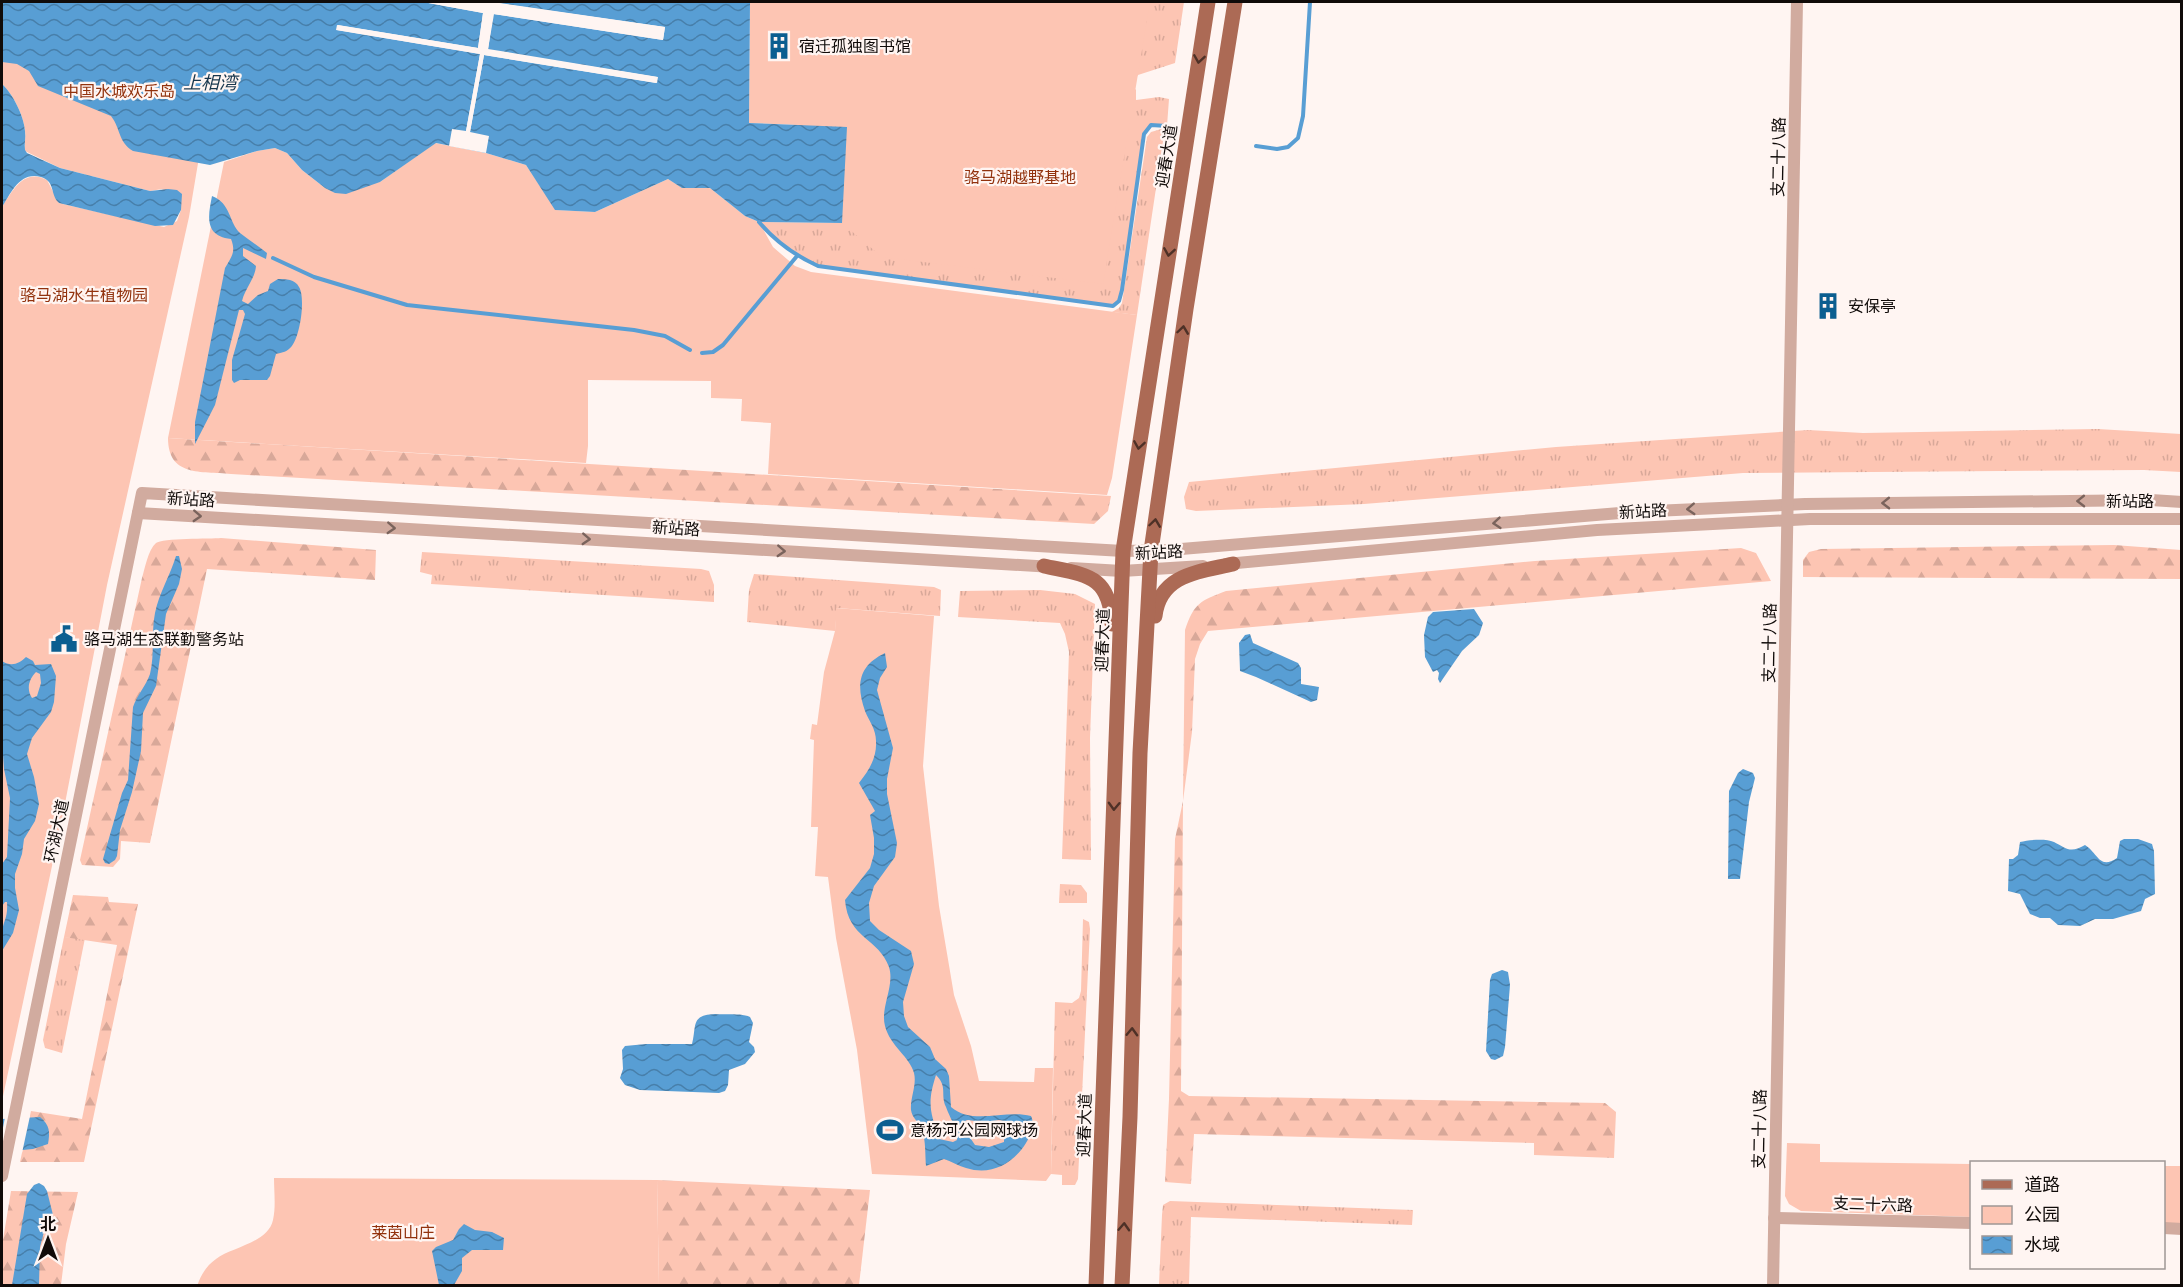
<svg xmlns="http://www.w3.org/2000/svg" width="2183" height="1287" viewBox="0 0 2183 1287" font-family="'Fira Sans Condensed','Noto Sans SC',sans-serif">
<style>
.grass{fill:url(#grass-tufts)}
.forest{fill:url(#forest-firs)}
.green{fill:#fdc5b3}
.water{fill:url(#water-waves);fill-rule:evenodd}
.pier{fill:#fff5f2}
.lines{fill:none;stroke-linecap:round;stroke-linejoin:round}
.stream{stroke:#589ed4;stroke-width:4}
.minor{stroke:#d1ab9f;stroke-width:12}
.major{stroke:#ac6a55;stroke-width:15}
.oneway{stroke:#4e3127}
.oneway2{stroke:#7a635c}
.labels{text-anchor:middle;stroke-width:4.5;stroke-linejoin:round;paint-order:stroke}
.poi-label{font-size:16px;fill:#100b09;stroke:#fff5f2;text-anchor:start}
.park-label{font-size:16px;fill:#92320d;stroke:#fff5f2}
.street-label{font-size:16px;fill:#100b09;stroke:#fff5f2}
.water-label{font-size:18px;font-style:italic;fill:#18374e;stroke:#fff5f2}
</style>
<defs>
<pattern id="grass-tufts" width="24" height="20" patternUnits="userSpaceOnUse" patternTransform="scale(1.5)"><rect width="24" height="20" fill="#fdc5b3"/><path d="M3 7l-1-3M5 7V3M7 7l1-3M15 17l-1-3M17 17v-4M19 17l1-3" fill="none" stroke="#d8a899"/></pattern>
<pattern id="forest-firs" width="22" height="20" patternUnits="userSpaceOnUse" patternTransform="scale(1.5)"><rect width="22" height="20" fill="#fdc5b3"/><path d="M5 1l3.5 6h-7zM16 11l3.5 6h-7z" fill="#d8a899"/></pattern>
<pattern id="water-waves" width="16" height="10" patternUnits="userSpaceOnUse" patternTransform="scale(1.5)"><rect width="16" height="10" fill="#589ed4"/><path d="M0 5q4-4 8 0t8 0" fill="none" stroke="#477faa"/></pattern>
</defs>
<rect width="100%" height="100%" fill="#fff5f2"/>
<g class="grass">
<path d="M750 2H1184L1175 63 1138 75 1122 100 1136 89V100L1159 97 1169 99 1167 126 1151 125 1144 134 1119 301 1113 306H1103L818 266C794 255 776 242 759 222L842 223Z"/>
<path d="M1165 128 1137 315 1112 312 1119 308 1122 303 1147 137 1151 132Z"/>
<path d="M2098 429 2181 434V472L2144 470 1743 473 1364 504 1196 511 1186 509 1184 497 1189 482 1556 447 1808 430 1863 433Z"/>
<path d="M422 552 701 569 709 571 714 585V602L431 584 432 575 420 572Z"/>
<path d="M754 574 934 587 941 590 940 616 837 608 835 631 747 622 749 590Z"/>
<path d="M1040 590 1075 594 1095 604 1090 738 1091 860 1062 859 1069 652 1065 634 1060 623 958 617 960 591Z"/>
<path d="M1060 884 1081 885 1087 893V903H1059Z"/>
<path d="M1083 919 1089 922 1090 929 1078 1179 1075 1185H1062V1175L1051 1174 1055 1002 1072 1003 1079 998 1081 991Z"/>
<path d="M64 937 85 938 62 1053 45 1048 43 1040Z"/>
<path d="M1170 1201 1413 1210 1412 1225 1191 1217 1189 1285H1159L1162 1215 1163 1205Z"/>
</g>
<g class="forest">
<path d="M168 438 1111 496 1108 511 1094 524 231 474C201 471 168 477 168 438Z"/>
<path d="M221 538 376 550 375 580 207 569 150 843 121 841 120 859 113 867 82 865 80 860 142 578C145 568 148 550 156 543 162 538 210 539 221 538Z"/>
<path d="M2114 545 2181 550V579L1803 577V560L1809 552 1821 549Z"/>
<path d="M1741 548 1756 553 1771 581 1208 631 1200 644 1195 659 1192 732 1183 801 1181 1091 1189 1096 1605 1103 1616 1112 1614 1158 1534 1155V1143L1194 1134 1191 1184 1165 1182 1169 1099 1175 839 1183 801 1185 630C1194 603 1200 601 1226 591L1535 561Z"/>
<path d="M73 895 108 897 109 902 138 904 84 1162H20L31 1111 82 1119 117 945 64 937Z"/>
<path d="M657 1180 870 1190 859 1285H659Z"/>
<path d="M11 1191 78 1192 66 1244 61 1285 2 1286V1246Z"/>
</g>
<g class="green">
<path d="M2 2H225L189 217 107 585 62 819 2 1101V207C13 190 24 168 47 180L59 203 67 205 164 227 177 221 181 210 162 189 150 191 60 168 25 151C24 144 26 138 25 131 24 116 13 94 2 84Z"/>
<path d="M750 2H1150L1103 284 882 257 842 223 847 127 749 123Z"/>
<path d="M435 143 486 153 526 165 556 210 595 212 668 179 683 188H710L745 216 759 222 773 247 795 266 811 272 1137 315 1112 478 1107 495 768 474 771 423 741 421 742 399 711 398V381L588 380V446L586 463 168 438 224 162 257 151 275 148 287 153 302 170 325 188 380 182Z"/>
<path d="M836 608 934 616 923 766 939 906 954 995 971 1046 979 1081 1034 1082 1035 1068H1053L1051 1174 1046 1181 872 1174 857 1050 836 938 828 877 815 876 818 827H811L814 740 810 739 812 724 817 725 824 672 835 631Z"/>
<path d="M1787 1143 1820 1144V1162L1971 1164V1217L1801 1211 1789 1204 1785 1196Z"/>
<path d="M2164 1166H2181V1224L2164 1223Z"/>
<path d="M274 1178 657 1180 659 1285 197 1286C201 1275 206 1266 216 1259 232 1247 268 1243 273 1220 276 1207 274 1191 274 1178Z"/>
</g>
<g class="water">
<path d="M2 2H423L483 13 478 48 338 25 337 30 480 54 466 131 470 132 484 55 656 83 657 77 488 50 493 14 663 40 665 27 492 2H750L749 123 847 127 842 223 759 222 745 216 710 188H682L668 179 595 212 555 210 526 165 486 153 436 143 380 182 346 194 335 193 325 188 302 170 287 153 275 148 257 151 210 165 133 151C118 142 121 129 111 116L38 86 29 71 17 64 2 62Z"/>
<path d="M2 84C13 94 24 116 25 131 26 138 24 144 25 150L27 153 60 168 150 191 168 189 177 190 182 194 181 210 173 225 155 226 59 203C52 197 54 189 49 182 46 179 44 178 41 177 20 171 11 193 2 207Z"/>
<path d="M212 196C231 203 229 223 240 233 249 240 258 246 267 253L266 259 243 248V256L256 266C255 279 245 288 242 301L248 304 258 295 268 291 270 284 278 279C286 279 295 279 299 287 306 298 300 341 289 349 286 352 280 353 276 354L270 376 267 380H240L234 383 232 380V360L245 314 243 310H239L215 405 195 444V422L225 268C232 256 236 252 231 239 204 236 208 216 212 196Z"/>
<path d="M176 556H179L182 569 179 584 166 614 156 686 143 713 141 751 132 792 120 830 117 856 115 860 109 864 105 863 103 859 122 793 128 780 133 707C137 695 146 686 150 674 155 654 151 633 155 613 159 593 170 576 176 556Z"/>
<path d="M1474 609 1483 623 1479 635 1462 651 1440 683 1438 679 1439 673 1437 670 1433 672 1425 657 1424 635 1428 617 1433 612Z"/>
<path d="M1250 634 1253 643 1298 663 1301 668V684L1319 687 1317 700 1311 702 1256 677 1240 671 1239 643 1245 635Z"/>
<path d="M885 653 887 667 880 678 877 690 893 748 887 779V794L897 843 895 857 874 886 869 903 870 921 879 930 911 951 914 964 903 1002 904 1016 908 1027 930 1047 935 1059 946 1069 949 1076 951 1107C973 1126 1005 1109 1031 1116 1035 1124 1031 1135 1026 1143 1013 1164 991 1176 966 1168 958 1166 951 1161 944 1159L926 1166C925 1155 926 1141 922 1130 919 1122 912 1118 911 1110 910 1098 917 1085 914 1073 910 1057 890 1046 885 1026 880 1007 895 986 889 967 879 938 848 939 845 900L870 868 874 854V838L870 815 875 811 859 783C869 770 877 758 876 741 876 729 869 721 865 711 856 685 858 666 885 653ZM936 1075C948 1087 940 1094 946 1107 951 1121 956 1124 957 1140L953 1142 939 1139C930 1111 927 1103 936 1075ZM967 1120 985 1122 999 1120 1003 1121 1009 1128 1004 1133V1142L989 1147 975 1145 963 1127V1122Z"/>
<path d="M26 657 33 661 35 665 51 664 56 676 54 702 51 712 32 738 27 754 34 777 39 804 35 821 24 839 22 854 15 874V888L19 910 13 933 2 951C1 945 0 937 2 931 4 919 8 918 7 902H5L2 906V864L7 857 10 798 4 769 2 740V661C11 667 19 664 26 657ZM36 672 40 674 41 683 37 696 32 698C26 689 29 679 36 672Z"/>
<path d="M1743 769 1753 773 1755 778 1749 802 1740 879H1728L1729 791 1738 773Z"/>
<path d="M2124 839H2138L2152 844 2154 851 2155 894 2145 899 2141 911 2113 919H2095L2080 926 2058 925 2050 918H2040L2030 914 2020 894 2008 891 2009 859H2013L2018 855 2020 842C2029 840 2045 838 2054 842 2066 848 2070 854 2085 845 2098 853 2099 870 2117 858L2120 841Z"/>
<path d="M1502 970 1508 972 1510 985 1505 1047 1503 1056 1495 1060 1491 1059 1486 1051 1490 980 1492 974Z"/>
<path d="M715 1014C725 1015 742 1013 750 1017L753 1023 749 1042 754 1047 755 1052 745 1064 729 1070 728 1085 725 1091 719 1093 640 1090 625 1085 620 1078 623 1069 622 1050 625 1046 646 1044H692C697 1026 690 1015 715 1014Z"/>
<path d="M40 1117C50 1125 50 1132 48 1144L33 1149 2 1152V1119Z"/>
<path d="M39 1183 44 1186 47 1191 53 1215 52 1221 45 1228 40 1247 39 1285H12L27 1194 34 1185Z"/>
<path d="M464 1224 475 1230 492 1232 504 1238 503 1250H472L462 1258V1271L454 1285H439L432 1251 436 1247 453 1240 459 1229Z"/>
</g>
<g class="pier">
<path d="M423 2H440L485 10 479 51 482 52H486L490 13 493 11 661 36V30L492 4 489 2 665 27 663 40 494 14 488 49 658 77 657 83 484 55 470 132 489 136 486 153 449 146 452 129 466 131 480 54 336 30 337 25 478 48 483 13Z"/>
<path d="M30 1116 22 1153 2 1155V1133L5 1117Z"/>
</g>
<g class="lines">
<g class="stream">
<path d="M1256 146 1277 149 1288 147 1298 138 1303 116 1310 2"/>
<path d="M759 222C776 242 794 255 818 266L1113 306 1119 301 1122 290 1144 134 1151 125 1167 126"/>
<path d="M273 258 314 277 407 305 634 330 665 336 690 350"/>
<path d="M702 353 713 352 723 345 797 256"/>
</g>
<g class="minor">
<path d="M138 513 1053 567"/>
<path d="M1226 564 1597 530 1732 523 1810 519H2182"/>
<path d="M1071 568 1122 571 1203 566"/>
<path d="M2 1176 142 493 1123 551 1169 550 1632 512 1805 504 2151 500 2182 502"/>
<path d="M1774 1218 1972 1223"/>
<path d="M2164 1228 2182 1229"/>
<path d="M1773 1286 1797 2"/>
</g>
<g class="major">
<path d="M1044 566C1085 575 1110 574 1112 624"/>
<path d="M1155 616C1160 574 1199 572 1233 564"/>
<path d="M1096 1286 1123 551 1208 2"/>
<path d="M1122 1286 1130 1117 1140 753 1151 551 1186 309 1235 2"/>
</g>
</g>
<defs><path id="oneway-chevron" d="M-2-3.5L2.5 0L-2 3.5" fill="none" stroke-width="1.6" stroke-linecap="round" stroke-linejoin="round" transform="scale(1.5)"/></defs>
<g class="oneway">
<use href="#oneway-chevron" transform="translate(1199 59) rotate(99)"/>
<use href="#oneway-chevron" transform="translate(1169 252) rotate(99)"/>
<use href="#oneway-chevron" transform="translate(1183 330) rotate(-82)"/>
<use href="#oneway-chevron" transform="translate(1139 445) rotate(99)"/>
<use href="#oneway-chevron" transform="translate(1155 523) rotate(-82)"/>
<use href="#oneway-chevron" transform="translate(1114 806) rotate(92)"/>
<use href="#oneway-chevron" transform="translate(1132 1032) rotate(-88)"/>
<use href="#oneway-chevron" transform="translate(1124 1227) rotate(-87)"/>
</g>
<g class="oneway2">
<use href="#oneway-chevron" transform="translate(2081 501) rotate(179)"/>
<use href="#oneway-chevron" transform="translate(1886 503) rotate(179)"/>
<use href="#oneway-chevron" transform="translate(1691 509) rotate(177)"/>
<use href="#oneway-chevron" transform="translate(197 516) rotate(3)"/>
<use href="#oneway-chevron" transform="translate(1497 523) rotate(175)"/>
<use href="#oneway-chevron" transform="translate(391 528) rotate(3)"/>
<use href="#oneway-chevron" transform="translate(586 539) rotate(3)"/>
<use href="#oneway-chevron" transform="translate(781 551) rotate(3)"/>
</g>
<defs>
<symbol id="building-bare" viewBox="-9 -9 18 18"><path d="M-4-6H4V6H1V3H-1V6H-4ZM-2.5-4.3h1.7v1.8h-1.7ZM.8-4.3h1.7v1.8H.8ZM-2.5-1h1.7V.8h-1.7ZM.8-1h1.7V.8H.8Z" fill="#0b5e90" stroke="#fff5f2" stroke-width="2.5" paint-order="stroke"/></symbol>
<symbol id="civic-bare" viewBox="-9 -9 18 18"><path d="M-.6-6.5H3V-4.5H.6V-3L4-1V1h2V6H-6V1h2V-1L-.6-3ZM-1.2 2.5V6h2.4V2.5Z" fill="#0b5e90" stroke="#fff5f2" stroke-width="2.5" paint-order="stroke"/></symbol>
<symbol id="stadium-bare" viewBox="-9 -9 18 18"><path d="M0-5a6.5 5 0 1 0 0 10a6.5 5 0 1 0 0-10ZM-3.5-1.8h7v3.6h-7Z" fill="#0b5e90" stroke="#fff5f2" stroke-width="2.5" paint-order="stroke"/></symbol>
</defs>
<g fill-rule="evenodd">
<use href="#building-bare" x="760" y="27" width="38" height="38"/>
<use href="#building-bare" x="1809" y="287" width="38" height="38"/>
<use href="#civic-bare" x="45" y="620" width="38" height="38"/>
<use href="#stadium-bare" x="871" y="1111" width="38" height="38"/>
</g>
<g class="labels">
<g class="poi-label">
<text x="799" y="52">宿迁孤独图书馆</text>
<text x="1848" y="312">安保亭</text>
<text x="84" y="645">骆马湖生态联勤警务站</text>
<text x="910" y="1136">意杨河公园网球场</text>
</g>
<g class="park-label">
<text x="119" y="97">中国水城欢乐岛</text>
<text x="1020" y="183">骆马湖越野基地</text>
<text x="84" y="301">骆马湖水生植物园</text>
<text x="403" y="1238">莱茵山庄</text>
</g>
<g class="street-label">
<text transform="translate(1166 156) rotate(-81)" y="6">迎春大道</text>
<text transform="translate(1778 157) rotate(-89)" y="6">支二十八路</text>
<text transform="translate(191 499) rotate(3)" y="6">新站路</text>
<text x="2130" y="507">新站路</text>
<text transform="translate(1643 511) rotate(-3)" y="6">新站路</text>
<text transform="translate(676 528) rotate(3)" y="6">新站路</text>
<text transform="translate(1159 552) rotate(-3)" y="6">新站路</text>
<text transform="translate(1102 640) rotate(-88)" y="6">迎春大道</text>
<text transform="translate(1769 643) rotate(-89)" y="6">支二十八路</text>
<text transform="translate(56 831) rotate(-78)" y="6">环湖大道</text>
<text transform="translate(1084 1125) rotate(-88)" y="6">迎春大道</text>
<text transform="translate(1759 1129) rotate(-89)" y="6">支二十八路</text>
<text transform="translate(1873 1204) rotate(2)" y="6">支二十六路</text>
</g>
<g class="water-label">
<text x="210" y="89">上相湾</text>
</g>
</g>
<rect width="2183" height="1287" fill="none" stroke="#100b09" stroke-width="6"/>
<rect x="1970" y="1161" width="195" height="108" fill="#fff5f2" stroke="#9f9795" stroke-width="1.5"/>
<rect x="1982" y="1180" width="30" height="9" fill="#ac6a55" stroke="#9f9795" stroke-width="1.5"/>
<text x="2024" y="1191" font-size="18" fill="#100b09">道路</text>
<rect x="1982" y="1206" width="30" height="18" fill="#fdc5b3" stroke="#9f9795" stroke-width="1.5"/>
<text x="2024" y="1221" font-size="18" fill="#100b09">公园</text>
<rect x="1982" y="1236" width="30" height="18" fill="url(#water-waves)" stroke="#9f9795" stroke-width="1.5"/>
<text x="2024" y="1251" font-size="18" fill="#100b09">水域</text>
<g transform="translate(48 1239)" stroke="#fff5f2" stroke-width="4.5" paint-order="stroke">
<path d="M0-4.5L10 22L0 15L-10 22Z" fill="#100b09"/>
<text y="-9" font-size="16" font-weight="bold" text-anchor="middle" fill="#100b09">北</text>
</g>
</svg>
